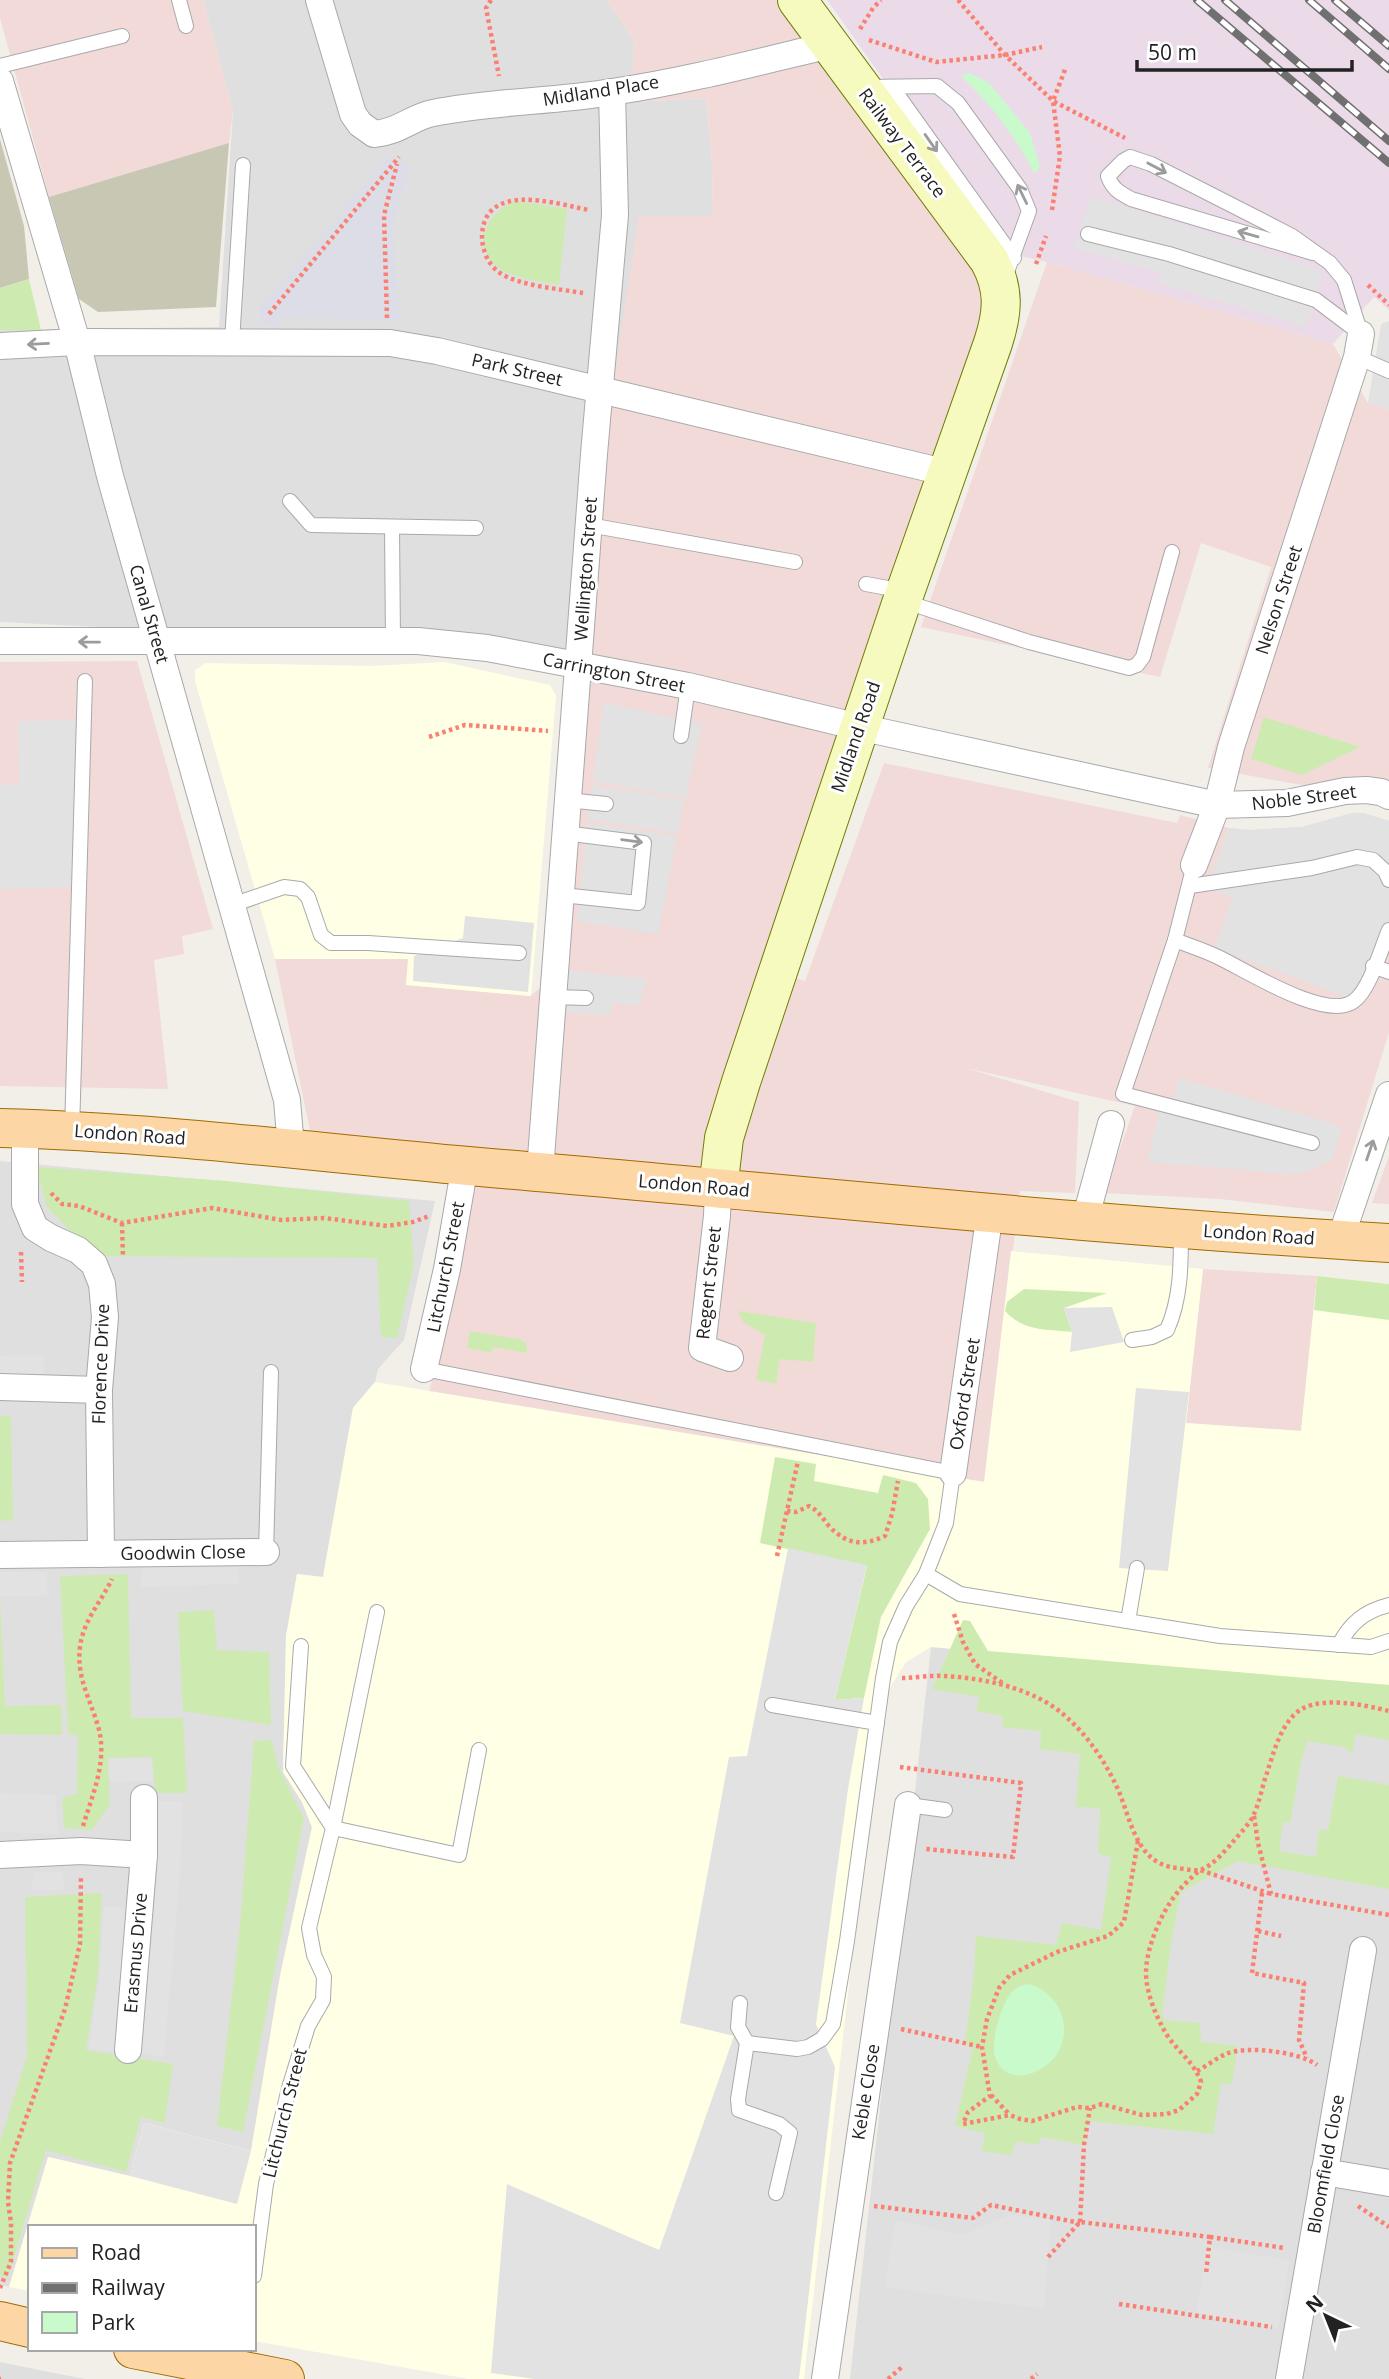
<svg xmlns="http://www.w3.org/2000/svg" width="1389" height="2379" viewBox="0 0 1389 2379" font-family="'Open Sans',sans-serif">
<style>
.residential{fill:#e0dfdf}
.commercial{fill:#f2dad9}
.industrial{fill:#ebdbe8}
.education{fill:#ffffe5}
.construction{fill:#c7c7b4}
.grass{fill:#cdebb0}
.park{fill:#c8facc}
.parking{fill:#e2e2e2}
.plaza{fill:#dddde8}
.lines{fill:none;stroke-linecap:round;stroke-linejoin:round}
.lane-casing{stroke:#a9a9a9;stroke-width:16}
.street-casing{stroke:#a9a9a9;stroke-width:28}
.secondary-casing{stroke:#707d05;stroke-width:40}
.primary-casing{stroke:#a06b00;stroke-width:40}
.path{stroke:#fa8072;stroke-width:4.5;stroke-dasharray:3.5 3.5;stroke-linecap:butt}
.lane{stroke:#fff;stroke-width:14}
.street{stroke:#fff;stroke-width:26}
.secondary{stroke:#f7fabf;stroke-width:38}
.primary{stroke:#fcd6a4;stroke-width:38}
.rail-casing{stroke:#707070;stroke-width:8}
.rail{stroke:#fff;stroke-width:5;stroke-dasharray:16;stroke-linecap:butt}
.oneway{stroke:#9c9c9c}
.labels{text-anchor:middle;stroke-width:6;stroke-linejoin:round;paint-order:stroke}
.street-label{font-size:18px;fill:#222;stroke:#fff}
</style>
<rect width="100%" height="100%" fill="#f2efe9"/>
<g class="residential">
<path d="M203 0H607L634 40 632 102 706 98 712 161 713 216 613 384 575 656 160 630 0 622V330L219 327 233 111Z"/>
<path d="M0 1161 435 1201 404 1340 378 1369 375 1382 353 1408 323 1577 297 1574 286 1637 283 1772 302 1802 312 1827 280 1976 251 2151 144 2123 130 2176 49 2157 9 2287 0 2284Z"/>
<path d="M931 1647 1389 1685V2379H850Z"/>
<path d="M0 2362 44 2371 85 2379H0Z"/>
</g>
<g class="commercial">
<path d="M0 0H203L233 111 229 143 49 197 0 18Z"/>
<path d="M607 0H795L1001 288 778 972 805 981 884 763 1177 823 1180 815 1229 828 1249 830 1302 827 1352 813H1363L1389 821V1032L1334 1212 1220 1199 1104 1193 1135 1106 966 1068 1079 1102 1075 1193 1020 1191 985 1482 429 1393 482 1148 310 1131 275 959H409L406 985 530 996 560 972 613 384 639 216H713L712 161 706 98 632 102 634 40Z"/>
<path d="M1047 262 1333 344 1368 403 1389 409V801L1208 768 1271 567 1201 543 1160 677 921 627Z"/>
<path d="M137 661 213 929 182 936 184 954 154 960 168 1089 0 1086V662Z"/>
<path d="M1389 1156V1204L1372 1203Z"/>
<path d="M1203 1269 1317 1276 1301 1431 1186 1423Z"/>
</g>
<path class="industrial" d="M827 0H1389V310L1374 297 1333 344 1047 262 1007 253Z"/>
<g class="education">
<path d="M444 662 550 685 556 696 531 996 406 985 408 959H275L195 681V670L206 663 372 666Z"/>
<path d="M1011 1251 1203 1269 1186 1423 1301 1431 1317 1276 1389 1284V1685L931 1647 906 1662 888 1691 877 1738 804 2379H469L254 2341V2227H30V2291L9 2287 48 2157 130 2176 144 2123 251 2151 280 1976 312 1827 302 1802 283 1772 286 1636 297 1574 323 1577 353 1408 375 1382 984 1482Z"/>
</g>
<g class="construction">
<path d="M0 139 24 226 29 279 0 288Z"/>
<path d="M229 143 216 307 98 312 79 299 49 197Z"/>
</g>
<g class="grass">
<path d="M516 201 567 209 559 285C541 281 516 279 500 269 469 248 486 211 516 201Z"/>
<path d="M29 279 41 330H0V288Z"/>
<path d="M1264 717 1360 747 1302 775 1251 759Z"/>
<path d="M36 1167 227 1181 409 1201 414 1264 397 1338 381 1337 377 1258 94 1256 47 1207Z"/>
<path d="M1317 1276 1389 1284V1320L1314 1310Z"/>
<path d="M1024 1289 1107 1293 1064 1308 1072 1332C1045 1329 1025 1332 1005 1311L1007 1302Z"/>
<path d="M738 1311 816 1323 813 1362 780 1359 776 1384 756 1380 765 1335 743 1322Z"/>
<path d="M470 1331 519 1339 526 1343 527 1353 493 1347 492 1353 467 1348Z"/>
<path d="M0 1416H11L13 1520 0 1521Z"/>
<path d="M775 1457 816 1464 814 1481 878 1493 883 1475 916 1483 928 1499 930 1529 881 1617 864 1698 835 1700 867 1566 760 1543Z"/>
<path d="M128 1574 131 1718H183L187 1793H155L152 1757 108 1758 110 1804 92 1830 64 1828 62 1798 77 1794 78 1736 68 1733 60 1576Z"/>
<path d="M0 1600 5 1706 61 1705 62 1735 0 1734Z"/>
<path d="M214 1610 217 1650 269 1652 271 1725 183 1711 178 1612Z"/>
<path d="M963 1620 970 1621 988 1651 1389 1685V1740L1356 1734 1352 1754 1343 1747 1307 1741 1300 1767 1290 1823 1283 1822 1279 1851 1316 1857 1319 1829 1328 1831 1338 1776 1389 1785V1889L1238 1861 1181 1892 1172 1937 1162 2015 1165 2020 1200 2023 1201 2042 1238 2046 1232 2084 1221 2083 1213 2134 1089 2121 1084 2145 1041 2137 1038 2145 1016 2141 1011 2155 982 2151 985 2133 955 2126 973 2047 965 2044 974 1974 976 1936 1056 1945 1062 1923 1101 1930 1111 1857 1098 1853 1100 1808 1076 1807 1080 1754 1040 1749 1041 1731 1002 1727 1003 1716 976 1711 980 1697 932 1689Z"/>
<path d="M272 1740 278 1767 304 1818 243 2132 217 2126 240 1925 254 1741Z"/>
<path d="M102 1893 98 1976 86 2050 173 2064 165 2123 141 2117 126 2172 46 2150 8 2278 0 2275V2141L27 2056 25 1897Z"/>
</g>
<g class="park">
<path d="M969 73 989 83 1030 133 1040 167 1034 173C1017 138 990 103 961 76Z"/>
<path d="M1030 1984C1059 1994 1074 2026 1057 2054 1044 2074 1008 2088 996 2059 989 2044 1002 1999 1015 1989 1020 1985 1025 1985 1030 1984Z"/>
</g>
<g class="parking">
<path d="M1091 196 1324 271 1306 327 1159 283 1162 273 1074 248Z"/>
<path d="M1389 321V409L1368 403 1381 324Z"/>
<path d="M604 703 702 724 686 798 593 781Z"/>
<path d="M77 720 74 887 0 889V785L19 784 18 721Z"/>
<path d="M592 785 684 800 678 833 586 819Z"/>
<path d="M1352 813H1363L1389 821V951L1379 981 1361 1002 1214 948 1233 897 1206 889 1229 828 1249 830 1302 827Z"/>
<path d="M587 823 677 836 658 934 577 921Z"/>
<path d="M465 916 534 923 528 992 413 981 414 956 463 938Z"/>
<path d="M568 970 647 979 639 1005 613 1003 610 1015 566 1013Z"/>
<path d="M1179 1078 1337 1125 1342 1128 1332 1160 1306 1172 1289 1174 1148 1162 1160 1104 1172 1106Z"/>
<path d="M1112 1307 1124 1342 1070 1352 1072 1332 1064 1308Z"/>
<path d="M43 1355 44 1375 0 1378V1356Z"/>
<path d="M1136 1388 1189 1392 1168 1571 1119 1568Z"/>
<path d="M788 1548 867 1565 835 1700 864 1698 848 1789 816 2024 835 2067 799 2379H535L491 2373 507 2184 659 2250 734 2036 680 2023 729 1757 747 1756Z"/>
<path d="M238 1562 239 1584 141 1587 142 1564Z"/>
<rect x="0" y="1572" width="47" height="24"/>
<path d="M151 1758 154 1781 109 1782V1759Z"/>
<path d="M0 1793 55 1795 59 1834 0 1832Z"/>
<path d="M157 1801H183L180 1874 164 2057 141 2053 158 1870Z"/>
<path d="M34 1872H63L64 1890H32Z"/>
<path d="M104 1907H128L123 1984 115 2052 88 2049 99 1980Z"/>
<path d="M144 2123 251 2151 237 2204 130 2176Z"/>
<path d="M1010 2215 1051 2220 1044 2309 885 2287 895 2220 963 2235Z"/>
<path d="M1208 2247 1290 2260 1278 2328 1196 2314Z"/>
</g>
<path class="plaza" d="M388 156 412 166 397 207 394 230 400 322 371 319 285 318 279 326 260 325 259 308Z"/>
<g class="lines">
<defs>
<g id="lane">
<path d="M179 0 186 26"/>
<path d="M0 66 122 36"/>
<path d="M866 87 937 86 958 103 1020 189 1029 211 1004 280"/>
<path d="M892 87 1014 258"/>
<path d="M1088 234 1169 254 1316 300 1361 334"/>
<path d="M1313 253 1131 199C1120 193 1112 189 1108 176L1123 161 1130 157 1151 164 1263 221 1292 236 1330 263 1344 280 1361 334"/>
<path d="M232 342 243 165"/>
<path d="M1357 357 1389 371"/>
<path d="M290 501 311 525 476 528"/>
<path d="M589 525 795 562"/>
<path d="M392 527 393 642"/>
<path d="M866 584 904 591"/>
<path d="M903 601 1029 642 1129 668 1137 665 1143 657 1172 552"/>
<path d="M681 736 688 686"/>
<path d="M567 800 606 804"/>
<path d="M1194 865 1175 940C1190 946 1206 951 1220 958 1247 971 1327 1022 1354 1001 1370 989 1381 949 1389 930"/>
<path d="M1190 886 1312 868 1357 857 1373 860 1385 871 1389 880"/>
<path d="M562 895 638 903 644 843 564 833"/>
<path d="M232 905 284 887 300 889 308 897 321 935 331 943H368L519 953"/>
<path d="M1175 940 1123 1094 1312 1143"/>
<path d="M1373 966 1389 972"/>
<path d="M553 997 586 998"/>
<path d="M72 1131 85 681"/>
<path d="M1132 1340 1152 1337 1167 1330C1181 1299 1181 1264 1181 1230"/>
<path d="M424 1369 953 1473 946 1523 926 1574 906 1606 890 1642 883 1678 847 1941 833 2024 822 2039 808 2047 797 2049 747 2043 738 2099 739 2110 779 2124 790 2133 776 2193"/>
<path d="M266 1552 271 1372"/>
<path d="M926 1574 960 1594 1220 1636 1371 1647 1389 1641"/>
<path d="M1128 1621 1137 1568"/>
<path d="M1339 1645C1350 1623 1365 1611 1389 1605"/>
<path d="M301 1646 293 1766 333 1828 459 1855 479 1750"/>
<path d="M772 1705 877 1723"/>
<path d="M908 1805 945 1810"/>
<path d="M740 2003 738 2027 747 2043"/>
<path d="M254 2276 266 2184 289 2088 308 2026 323 2000 324 1977 314 1955 309 1928 333 1828 377 1612"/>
</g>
<g id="street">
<path d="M319 0 353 114 360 124 374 134C399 132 412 117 433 113 492 101 553 102 612 92 686 81 758 62 830 45"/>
<path d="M0 81 77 342 110 476 287 1100 291 1148"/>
<path d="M0 346 77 342 390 343 437 351 948 473"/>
<path d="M0 641H418L487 648 688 686 859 727 1217 805 1287 803 1345 791 1366 790 1381 792 1389 796"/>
<path d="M1194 865 1217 805 1231 747 1357 357 1361 334"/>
<path d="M25 1128V1204L35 1228 51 1238 78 1250 94 1264 102 1284 105 1317 99 1390 101 1554"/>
<path d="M540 1171 594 454 615 215 612 92"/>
<path d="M718 1189 717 1216 702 1348 730 1358"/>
<path d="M1085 1220 1111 1124"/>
<path d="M1340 1240 1389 1095"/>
<path d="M424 1369 447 1269 465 1165"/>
<path d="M0 1387 99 1390"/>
<path d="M953 1473 990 1212"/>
<path d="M0 1555 266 1552"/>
<path d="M0 1855 81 1851 144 1855 128 2050"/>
<path d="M144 1855V1798"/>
<path d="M1324 2172 1389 2183"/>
<path d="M825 2379 908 1805"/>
<path d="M1289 2379 1363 1950"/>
</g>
<path id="secondary" d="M718 1189 724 1138 741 1082 902 601 993 343C1003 312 1005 289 989 260L797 0"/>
<g id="primary">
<path d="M0 1128C156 1132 312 1152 468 1166 775 1192 1081 1225 1389 1243"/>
<path d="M0 2321 30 2328"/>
<path d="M133 2349 285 2379"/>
</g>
</defs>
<use href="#lane" class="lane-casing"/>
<use href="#street" class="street-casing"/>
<use href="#secondary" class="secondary-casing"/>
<use href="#primary" class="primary-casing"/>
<g class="path">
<path d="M491 0 486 8 499 76"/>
<path d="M958 0 1005 55 1053 101 1125 138"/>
<path d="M860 29 873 8 881 0"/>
<path d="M869 40 936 62 1005 55 1042 47"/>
<path d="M1052 210 1060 156 1053 101 1066 67"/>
<path d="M1036 264 1046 236"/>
<path d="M1368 285 1389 305"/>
<path d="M583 293C560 289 520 286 500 273 488 265 482 250 482 236 484 180 557 204 589 210"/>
<path d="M269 314 399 157"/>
<path d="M387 318 384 215 397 164"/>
<path d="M429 737 465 725 548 731"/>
<path d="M51 1193 62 1204 79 1206 122 1223 212 1208 281 1220 324 1218 387 1226 413 1222 429 1216"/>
<path d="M122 1223 123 1258"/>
<path d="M21 1252 22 1282"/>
<path d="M787 1511 796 1512 809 1506C819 1511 822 1518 829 1526 847 1545 863 1546 885 1536L892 1514 898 1481"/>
<path d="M777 1556 798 1461"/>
<path d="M954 1614 963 1642 975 1664 1004 1684"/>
<path d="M902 1678C915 1678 930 1675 944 1676 984 1678 1032 1688 1063 1714 1085 1733 1101 1755 1114 1781 1131 1813 1133 1865 1178 1868 1184 1869 1194 1871 1200 1870 1211 1867 1224 1852 1232 1843 1239 1834 1250 1824 1254 1814 1260 1801 1262 1786 1267 1773 1273 1754 1279 1731 1293 1716 1313 1693 1364 1705 1389 1711"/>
<path d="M900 1767 1021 1783 1013 1857 926 1849"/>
<path d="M1254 1816 1258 1843 1271 1894 1389 1915"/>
<path d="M83 1826C93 1793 108 1760 98 1726 90 1699 76 1676 80 1647 83 1621 101 1602 112 1579"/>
<path d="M1138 1841 1124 1922 1108 1936 1057 1952 1010 1975 999 1988 987 2019 982 2047 990 2096 968 2112 963 2124 1010 2115 1020 2119 1032 2121 1077 2107 1090 2108 1102 2104 1142 2115 1167 2114 1179 2110 1197 2094 1201 2082C1194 2061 1174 2049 1164 2030 1155 2014 1146 1991 1146 1973 1146 1948 1161 1913 1177 1893 1183 1885 1192 1877 1200 1870L1271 1894"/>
<path d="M1262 1893 1252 1973 1304 1983 1299 2040 1307 2058"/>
<path d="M1258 1931 1281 1936"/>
<path d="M901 2029 982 2047"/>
<path d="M1197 2071C1207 2066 1216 2058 1226 2054 1246 2045 1300 2052 1317 2065"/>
<path d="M991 2095 1009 2114"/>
<path d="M874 2206 973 2218 991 2205 1080 2223"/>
<path d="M1358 2206 1389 2227"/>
<path d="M1080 2222 1084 2145 1090 2108"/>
<path d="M1210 2237 1285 2248"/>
<path d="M1048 2257 1080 2222 1210 2237 1206 2274"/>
<path d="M0 2288 11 2262V2223L8 2202 10 2163 65 2009 80 1944 81 1876"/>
<path d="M1119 2304 1272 2327"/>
<path d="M0 2379H1"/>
<path d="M888 2379 902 2367"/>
<path d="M1031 2379 1037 2374"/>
</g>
<use href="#lane" class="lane"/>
<use href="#street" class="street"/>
<use href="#secondary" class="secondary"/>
<use href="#primary" class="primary"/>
<defs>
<g id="rail">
<path d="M1197 0 1389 163"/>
<path d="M1225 0 1389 141"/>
<path d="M1309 0 1389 69"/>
<path d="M1335 0 1389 46"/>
</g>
</defs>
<use href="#rail" class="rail-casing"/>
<use href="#rail" class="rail"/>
</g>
<defs><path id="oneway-shaft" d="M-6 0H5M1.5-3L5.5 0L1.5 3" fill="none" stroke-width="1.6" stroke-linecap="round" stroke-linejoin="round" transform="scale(1.75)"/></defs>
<g class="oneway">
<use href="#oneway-shaft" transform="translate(931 143) rotate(55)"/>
<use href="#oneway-shaft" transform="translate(1157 168) rotate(28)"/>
<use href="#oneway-shaft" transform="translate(1022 194) rotate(-116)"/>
<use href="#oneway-shaft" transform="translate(1248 234) rotate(-164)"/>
<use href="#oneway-shaft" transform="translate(38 344) rotate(177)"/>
<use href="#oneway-shaft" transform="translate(89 642) rotate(-179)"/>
<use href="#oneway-shaft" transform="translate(632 841) rotate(8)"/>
<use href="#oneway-shaft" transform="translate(1370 1150) rotate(-71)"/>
</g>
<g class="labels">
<g class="street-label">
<text transform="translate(601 91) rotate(-9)" y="6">Midland Place</text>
<text transform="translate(902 143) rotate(53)" y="6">Railway Terrace</text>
<text transform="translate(517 370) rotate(13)" y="6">Park Street</text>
<text transform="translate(586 569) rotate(-86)" y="6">Wellington Street</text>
<text transform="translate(1279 600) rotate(-72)" y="6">Nelson Street</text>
<text transform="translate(149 614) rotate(74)" y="6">Canal Street</text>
<text transform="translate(614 673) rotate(11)" y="6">Carrington Street</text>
<text transform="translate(856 737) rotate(-71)" y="6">Midland Road</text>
<text transform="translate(1304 798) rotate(-7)" y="6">Noble Street</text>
<text transform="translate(130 1135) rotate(4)" y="6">London Road</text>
<text transform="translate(694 1186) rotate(5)" y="6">London Road</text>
<text transform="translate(1259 1235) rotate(4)" y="6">London Road</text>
<text transform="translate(446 1267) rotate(-79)" y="6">Litchurch Street</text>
<text transform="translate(709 1283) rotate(-84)" y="6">Regent Street</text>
<text transform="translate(101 1364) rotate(-88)" y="6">Florence Drive</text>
<text transform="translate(965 1394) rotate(-81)" y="6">Oxford Street</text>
<text transform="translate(183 1553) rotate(-1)" y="6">Goodwin Close</text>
<text transform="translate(136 1953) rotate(-85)" y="6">Erasmus Drive</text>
<text transform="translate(866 2092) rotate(-81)" y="6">Keble Close</text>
<text transform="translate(285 2113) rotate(-76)" y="6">Litchurch Street</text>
<text transform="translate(1326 2164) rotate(-80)" y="6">Bloomfield Close</text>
</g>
</g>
<rect x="28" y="2225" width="228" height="126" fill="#ffffff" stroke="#a7a7a7" stroke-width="2"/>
<rect x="42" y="2248" width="35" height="10" fill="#fcd6a4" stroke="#a7a7a7" stroke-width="2"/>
<text x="91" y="2260" font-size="21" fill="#222222">Road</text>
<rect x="42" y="2283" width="35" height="10" fill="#707070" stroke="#a7a7a7" stroke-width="2"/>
<text x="91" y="2295" font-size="21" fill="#222222">Railway</text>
<rect x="42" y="2312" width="35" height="21" fill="#c8facc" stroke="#a7a7a7" stroke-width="2"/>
<text x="91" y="2330" font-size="21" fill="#222222">Park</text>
<g transform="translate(1326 2316) rotate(317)" stroke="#ffffff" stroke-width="5" paint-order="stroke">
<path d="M0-5L12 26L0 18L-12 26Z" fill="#222222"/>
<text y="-10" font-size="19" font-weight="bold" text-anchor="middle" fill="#222222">N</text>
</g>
<path d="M1137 60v10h215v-10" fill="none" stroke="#222222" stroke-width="3.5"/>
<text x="1148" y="60" font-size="21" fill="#222222" stroke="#ffffff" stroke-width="5" paint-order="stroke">50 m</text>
</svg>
